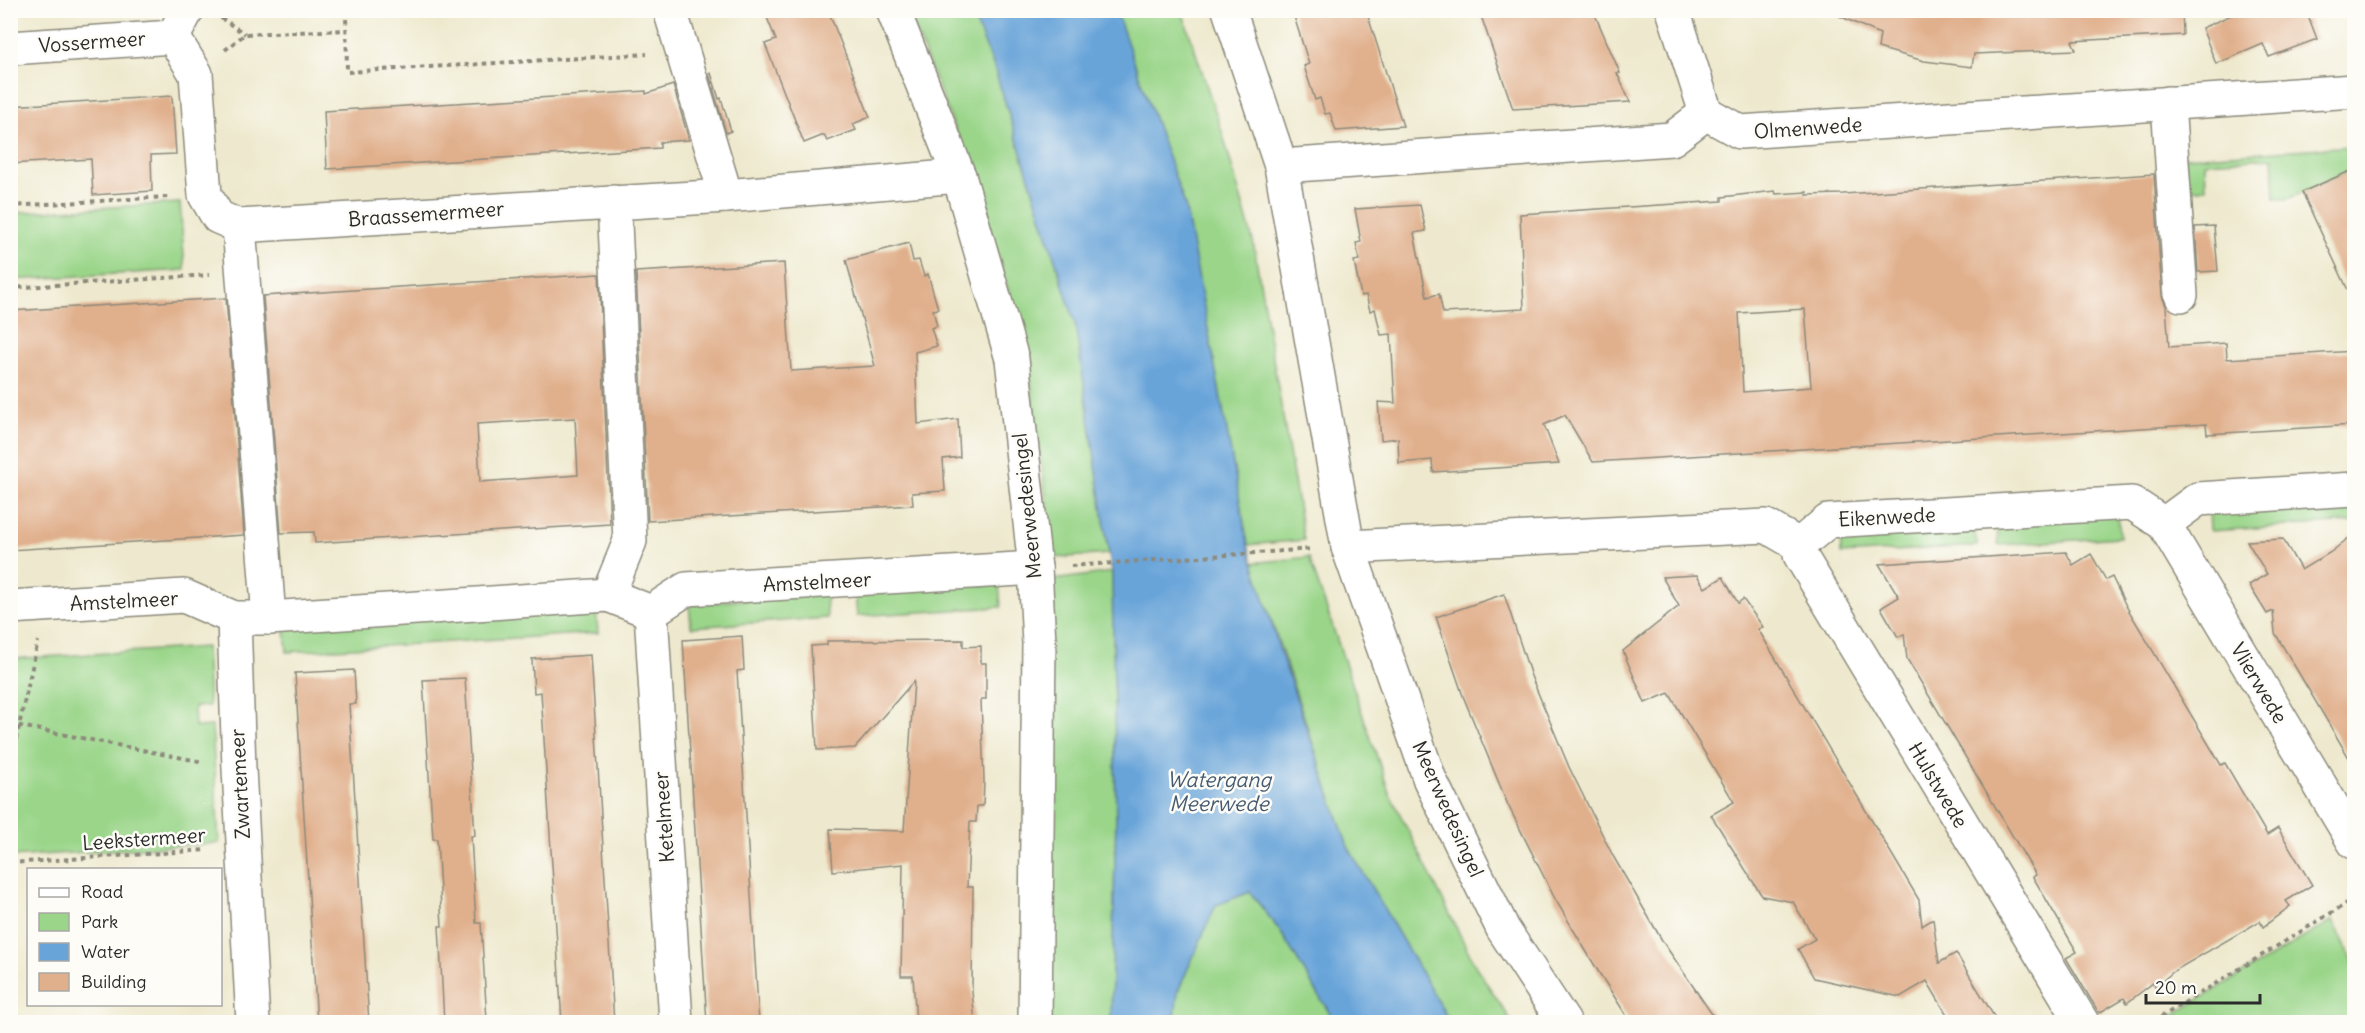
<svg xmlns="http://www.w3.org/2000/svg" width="2365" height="1033" viewBox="0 0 2365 1033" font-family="Delius,sans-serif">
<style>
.green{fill:#9ad589;stroke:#62805a;stroke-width:1.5}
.water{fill:#69a4d9;stroke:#4a6882;stroke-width:1.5}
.building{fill:#e0af8b;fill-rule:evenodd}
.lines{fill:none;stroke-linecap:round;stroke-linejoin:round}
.street-casing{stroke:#8c8a7c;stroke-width:36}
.path{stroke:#8c8a7c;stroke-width:4;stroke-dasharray:4.5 4.5;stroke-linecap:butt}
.street{stroke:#fff;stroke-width:33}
.labels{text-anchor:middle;stroke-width:5;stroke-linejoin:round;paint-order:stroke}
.street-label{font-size:20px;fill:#2b2b2b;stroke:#fdfcf7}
.water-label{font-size:21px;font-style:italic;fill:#445b71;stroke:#fdfcf7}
</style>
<rect width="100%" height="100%" fill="#fdfcf7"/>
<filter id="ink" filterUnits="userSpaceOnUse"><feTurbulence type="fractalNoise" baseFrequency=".0167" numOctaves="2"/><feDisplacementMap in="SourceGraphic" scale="12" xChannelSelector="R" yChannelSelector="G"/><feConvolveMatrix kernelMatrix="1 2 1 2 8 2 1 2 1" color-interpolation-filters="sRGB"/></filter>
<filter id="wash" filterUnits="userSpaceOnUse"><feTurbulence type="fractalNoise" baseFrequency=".008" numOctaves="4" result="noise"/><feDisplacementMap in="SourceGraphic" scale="24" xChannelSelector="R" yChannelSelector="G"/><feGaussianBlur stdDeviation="1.35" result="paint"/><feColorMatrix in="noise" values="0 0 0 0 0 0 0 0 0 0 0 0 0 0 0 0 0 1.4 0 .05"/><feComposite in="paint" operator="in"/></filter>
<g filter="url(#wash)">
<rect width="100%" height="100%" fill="#eee9ce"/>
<g class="green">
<path d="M908 11H971L993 64 1075 323 1109 554 1054 558 1027 353 977 185Z"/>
<path d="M1116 11H1182L1223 135 1253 241 1304 540 1248 545 1185 205Z"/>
<path d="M2354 146V169L2288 199H2275L2273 158 2205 162 2206 188 2187 190 2185 157Z"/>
<path d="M180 203 185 270 11 280V213Z"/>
<path d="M2354 498V522L2210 531 2209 508Z"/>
<path d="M2118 513 2120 537 1998 545 1997 522Z"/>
<path d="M1975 523 1977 546 1841 554 1840 531Z"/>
<path d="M1309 557 1389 792 1476 967 1512 1022H1450L1348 847 1252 563Z"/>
<path d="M1112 572 1116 818 1111 1022H1047V778L1053 580Z"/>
<path d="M999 584 1001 607 857 616 855 593Z"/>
<path d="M826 594 827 618 691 627 689 604Z"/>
<path d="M596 609 598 633 287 652 285 628Z"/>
<path d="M206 647 209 706 194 707 195 727 212 726 219 843 11 857V659Z"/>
<path d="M1250 892 1280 931 1335 1022H1174L1178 991 1216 905Z"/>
<path d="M2333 920 2354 963V1022H2161Z"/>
</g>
<path class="water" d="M971 11H1116L1185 205 1248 545 1279 648 1348 847 1450 1022H1335L1280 931 1250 892 1216 905 1178 991 1174 1022H1111L1116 818 1112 572 1109 554 1075 323 993 64Z"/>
<g id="blocks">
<g class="building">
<path d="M764 10H828L870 117 853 124 856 130 827 141 824 135 804 143 765 44 776 40Z"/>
<path d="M1292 10H1366L1403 126 1336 131 1330 113 1325 114 1320 98 1315 100 1304 66 1309 64Z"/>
<path d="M1479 10H1593L1620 73H1617L1630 102 1513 109Z"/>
<path d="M1826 10H2182L2183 35 2072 41 2076 50 1974 54 1972 67 1924 61 1878 48 1880 34Z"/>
<path d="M2243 10H2306L2317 39 2269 57 2263 44 2216 64 2202 28Z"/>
<path d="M711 73 719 99 721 98 731 131 726 133 709 74Z"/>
<path d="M673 85 689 140 660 142V148L327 169 324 111 569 96 646 91V94Z"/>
<path d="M172 96 176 154 151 155 152 191 93 195 91 159 10 164V106Z"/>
<path d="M2355 169V305L2302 192Z"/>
<path d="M2154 174 2162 296 2166 306 2169 347 2226 343 2227 359 2355 351V425L2207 434 2206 424 1593 462 1565 415 1544 425 1559 464 1433 472 1432 460 1399 463 1398 438 1381 440 1378 402 1395 403 1391 334 1381 335 1375 309 1370 311 1366 295 1361 296 1354 261 1359 260 1356 243 1361 242 1355 209 1420 205 1426 231 1414 233 1427 297 1439 294 1443 313 1524 309 1520 214 1722 201V197L1775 191 1776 194 1807 192V195L1843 194ZM1805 309 1811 387 1743 392 1739 313Z"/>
<path d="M2214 226 2218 271 2198 272 2195 227Z"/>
<path d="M909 243 913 261 919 260 924 276 928 274 938 309 933 310 937 326 931 328 937 346 915 352 918 424 958 419 960 457 943 459 945 491 912 493 913 505 648 521 636 272 784 263 791 371 875 366 846 260Z"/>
<path d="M599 274 610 524 315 543 314 532 281 533 263 296ZM575 418 578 475 480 482 477 424Z"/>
<path d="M226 298 244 535 10 550V311Z"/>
<path d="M2355 533V768L2275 633 2273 611 2267 614 2249 585 2267 574 2247 541 2283 539 2301 570 2331 552Z"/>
<path d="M2066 552 2073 565 2091 554 2106 580 2112 577 2126 606 2221 765 2225 763 2267 835 2278 828 2312 885 2286 901 2290 906 2263 927 2260 921 2174 971 2155 987 2153 983 2127 1003 2124 998 2099 1013 2066 958 2077 952 2033 877 2036 875 1907 659 1904 634 1898 637 1881 608 1899 597 1879 564Z"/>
<path d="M1697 575 1705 588 1723 577 1738 603 1743 599 1763 627 1758 629 1919 900 1922 926 1933 919 1939 963 1956 953 1998 1023H1952L1927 981 1900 997 1814 978 1798 949 1815 939 1793 902 1762 896 1711 815 1734 802 1669 693 1645 703 1623 651 1679 606 1662 577Z"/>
<path d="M1504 594 1531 676 1569 767 1613 856 1663 942 1718 1023H1631L1598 971 1555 899 1508 805 1463 696 1436 617Z"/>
<path d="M742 636 744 670 737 671 759 1023H707L683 640Z"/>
<path d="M963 640V647L981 646V663H986V699H981L984 781 983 806H977L976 822H970L967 887H973L972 991 975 1023H916L913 976H901L903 864 833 871 830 829 904 831 914 681 855 748 817 750 811 646 827 645V641Z"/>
<path d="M591 655 614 1023H562L541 692 534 693 532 659Z"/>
<path d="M354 670 356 704H349L369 1023H317L295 673Z"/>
<path d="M465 678 475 836H471L476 923H481L487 1021 444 1023 439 926H442L437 839H433L423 680Z"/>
</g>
</g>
</g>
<g filter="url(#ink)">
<use href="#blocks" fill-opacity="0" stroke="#8c8a7c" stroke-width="1.5"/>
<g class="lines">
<defs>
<g id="street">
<path d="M670 10 726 196"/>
<path d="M893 10 959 176 1012 359 1035 568 1039 643 1035 1022"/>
<path d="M1229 10 1281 166 1348 547 1430 780 1503 929 1564 1022"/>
<path d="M1673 10 1706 113"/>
<path d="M173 37 196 74 205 195 218 217 239 226 726 196 959 176"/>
<path d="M173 37 187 10"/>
<path d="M10 48 173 37"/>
<path d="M2168 103 2181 295"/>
<path d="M1706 113 1740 132 2354 91"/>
<path d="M1281 166 1672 139 1706 113"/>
<path d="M239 226 269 618"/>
<path d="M2164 524 2354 842"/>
<path d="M1799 545 1800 555 2082 1022"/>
<path d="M1348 547 1766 526 1799 545 1828 521 2132 503 2164 524 2198 499 2354 489"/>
<path d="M608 595 630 541 614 202"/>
<path d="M10 607 184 596 234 618H269L608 595 651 612 686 589 1035 568"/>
<path d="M651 612 676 1022"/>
<path d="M234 618 239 769 253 1022"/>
</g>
</defs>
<use href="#street" class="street-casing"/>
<g class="path">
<path d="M346 10 347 72 647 54"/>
<path d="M221 18 245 34"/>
<path d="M225 50 245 34 347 30"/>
<path d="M10 206 168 197"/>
<path d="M10 288 209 275"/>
<path d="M1071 566 1312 549"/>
<path d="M10 724 203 762"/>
<path d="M10 766 38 641"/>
<path d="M10 863 207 850"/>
<path d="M2153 1022 2354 899"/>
</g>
<use href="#street" class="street"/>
</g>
</g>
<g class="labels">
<g class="street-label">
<text transform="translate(92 42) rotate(-4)" y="7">Vossermeer</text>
<text transform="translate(1808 128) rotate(-4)" y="7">Olmenwede</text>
<text transform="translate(426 214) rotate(-4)" y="7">Braassemermeer</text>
<text transform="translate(1027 506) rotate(-96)" y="7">Meerwedesingel</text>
<text transform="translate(1887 517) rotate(-3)" y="7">Eikenwede</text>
<text transform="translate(817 582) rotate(-3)" y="7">Amstelmeer</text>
<text transform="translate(124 601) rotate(-3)" y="7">Amstelmeer</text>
<text transform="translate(2259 683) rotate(59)" y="7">Vlierwede</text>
<text transform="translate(240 784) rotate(-93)" y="7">Zwartemeer</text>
<text transform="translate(1938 785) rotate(59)" y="7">Hulstwede</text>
<text transform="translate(1448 809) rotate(66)" y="7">Meerwedesingel</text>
<text transform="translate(664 817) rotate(-94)" y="7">Ketelmeer</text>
<text transform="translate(144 839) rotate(-4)" y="7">Leekstermeer</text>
</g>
<g class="water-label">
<text x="1219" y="787">Watergang<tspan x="1219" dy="24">Meerwede</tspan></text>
</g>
</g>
<rect width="2365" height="1033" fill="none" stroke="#fdfcf7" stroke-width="36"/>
<rect x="27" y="868" width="195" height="138" fill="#fdfcf7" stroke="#a9a8a5" stroke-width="1.5"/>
<rect x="39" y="888" width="30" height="9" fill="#ffffff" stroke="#a9a8a5" stroke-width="1.5"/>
<text x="81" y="898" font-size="18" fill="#2b2b2b">Road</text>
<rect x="39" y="913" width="30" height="18" fill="#9ad589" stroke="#a9a8a5" stroke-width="1.5"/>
<text x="81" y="928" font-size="18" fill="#2b2b2b">Park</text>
<rect x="39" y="943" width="30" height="18" fill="#69a4d9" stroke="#a9a8a5" stroke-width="1.5"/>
<text x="81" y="958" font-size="18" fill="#2b2b2b">Water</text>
<rect x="39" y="973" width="30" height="18" fill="#e0af8b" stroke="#a9a8a5" stroke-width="1.5"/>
<text x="81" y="988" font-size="18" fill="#2b2b2b">Building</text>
<path d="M2146 994v9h114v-9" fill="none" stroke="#2b2b2b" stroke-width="3"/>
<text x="2155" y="994" font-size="18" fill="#2b2b2b" stroke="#fdfcf7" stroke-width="4.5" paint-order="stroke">20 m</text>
</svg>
